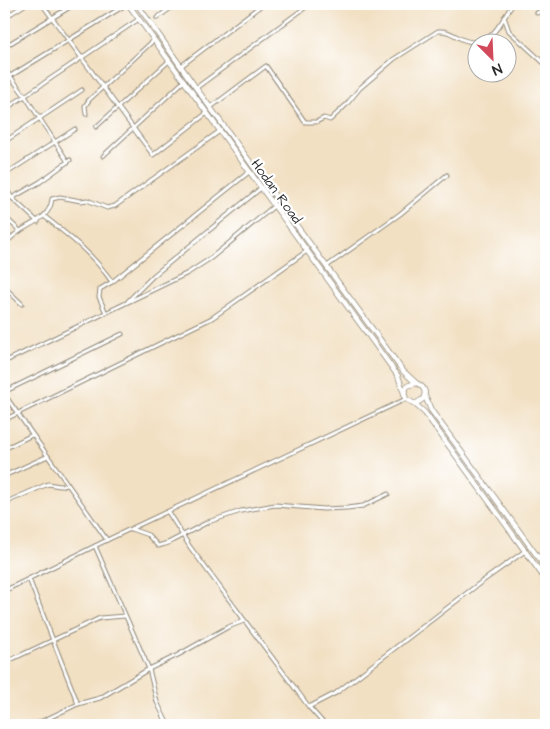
<svg xmlns="http://www.w3.org/2000/svg" width="550" height="729" viewBox="0 0 550 729" font-family="'Architects Daughter',sans-serif">
<style>
.lines{fill:none;stroke-linecap:round;stroke-linejoin:round}
.minor-casing{stroke:#8e8677;stroke-width:5}
.secondary-casing{stroke:#8e8677;stroke-width:6}
.minor{stroke:#fff;stroke-width:3}
.secondary{stroke:#fff;stroke-width:4.5}
.labels{text-anchor:middle;stroke-width:4.5;stroke-linejoin:round;paint-order:stroke}
.street-label{font-size:14px;fill:#2b2b2b;stroke:#fff}
</style>
<rect width="100%" height="100%" fill="#fff"/>
<filter id="ink" filterUnits="userSpaceOnUse"><feTurbulence type="fractalNoise" baseFrequency=".02" numOctaves="2"/><feDisplacementMap in="SourceGraphic" scale="10" xChannelSelector="R" yChannelSelector="G"/><feConvolveMatrix kernelMatrix="1 2 1 2 8 2 1 2 1" color-interpolation-filters="sRGB"/></filter>
<filter id="wash" filterUnits="userSpaceOnUse"><feTurbulence type="fractalNoise" baseFrequency=".0096" numOctaves="4" result="noise"/><feDisplacementMap in="SourceGraphic" scale="20" xChannelSelector="R" yChannelSelector="G"/><feGaussianBlur stdDeviation="1.12" result="paint"/><feColorMatrix in="noise" values="0 0 0 0 0 0 0 0 0 0 0 0 0 0 0 0 0 1.4 0 .05"/><feComposite in="paint" operator="in"/></filter>
<g filter="url(#wash)">
<rect width="100%" height="100%" fill="#f2e0c3"/>
</g>
<g filter="url(#ink)">
<g class="lines">
<defs>
<g id="minor">
<path d="M42 4 153 155 207 113"/>
<path d="M537 13 546 8"/>
<path d="M504 17 509 31 546 65"/>
<path d="M4 18 26 4"/>
<path d="M157 18 176 4"/>
<path d="M4 47 75 4"/>
<path d="M181 66 263 4"/>
<path d="M4 68 25 96 68 162"/>
<path d="M4 80 127 4"/>
<path d="M196 88 310 4"/>
<path d="M211 107 266 66 305 122H316L324 118 330 120 346 105 360 88 394 59 438 31C449 30 454 36 464 40 491 50 500 22 513 4"/>
<path d="M4 110 139 19"/>
<path d="M86 114 85 106 89 100 154 40"/>
<path d="M96 127 169 61"/>
<path d="M4 142 82 90"/>
<path d="M103 156 184 81"/>
<path d="M4 175 75 129"/>
<path d="M4 185 12 198 38 222"/>
<path d="M12 198 40 182 70 160"/>
<path d="M4 216 20 231"/>
<path d="M44 216C69 236 94 255 112 282"/>
<path d="M4 244C9 240 14 235 20 231 33 222 50 218 52 199L60 197 81 201 87 200 107 208 115 206 220 131"/>
<path d="M327 266 400 214 447 175"/>
<path d="M4 287 22 304"/>
<path d="M128 301 153 276 261 188"/>
<path d="M106 313 99 297 100 289 112 282 249 172"/>
<path d="M4 362 188 273 211 258 274 206"/>
<path d="M4 392 122 334"/>
<path d="M4 394 107 540"/>
<path d="M4 420 212 318 307 251"/>
<path d="M4 449 32 435"/>
<path d="M4 476 48 456"/>
<path d="M4 506 11 500 48 484 60 486 68 485"/>
<path d="M168 512 190 547 309 707 336 693 480 583 525 551"/>
<path d="M131 529 148 535 158 546 168 543 208 522 241 511 275 505 324 509 347 508 363 506 388 494"/>
<path d="M95 546 149 669 157 702 168 725"/>
<path d="M29 579 78 704 34 725"/>
<path d="M4 591 107 540 406 399"/>
<path d="M4 663 100 618 125 616"/>
<path d="M78 704 100 698 149 669 178 655 228 627 244 621"/>
<path d="M309 707 325 725"/>
</g>
<g id="secondary">
<path d="M128 4 398 376 404 393"/>
<path d="M137 4 196 88 403 371 416 383"/>
<path d="M425 396 431 410 546 568"/>
<path d="M415 404 423 399C427 392 424 386 416 383L407 386 404 393 406 399 415 404 425 413 546 580"/>
</g>
</defs>
<use href="#minor" class="minor-casing"/>
<use href="#secondary" class="secondary-casing"/>
<use href="#minor" class="minor"/>
<use href="#secondary" class="secondary"/>
</g>
</g>
<g class="labels">
<g class="street-label">
<text transform="translate(277 191) rotate(54)" y="5">Hodan Road</text>
</g>
</g>
<rect width="550" height="729" fill="none" stroke="#fff" stroke-width="20"/>
<g transform="translate(492 58) rotate(156)"><circle r="24" fill="#ffffff" stroke="#aaaaaa"/>
<path d="M0-4L9 19L0 12L-9 19Z" fill="#d1495b"/>
<text y="-8" font-size="14" font-weight="bold" text-anchor="middle" fill="#2b2b2b">N</text>
</g>
</svg>
